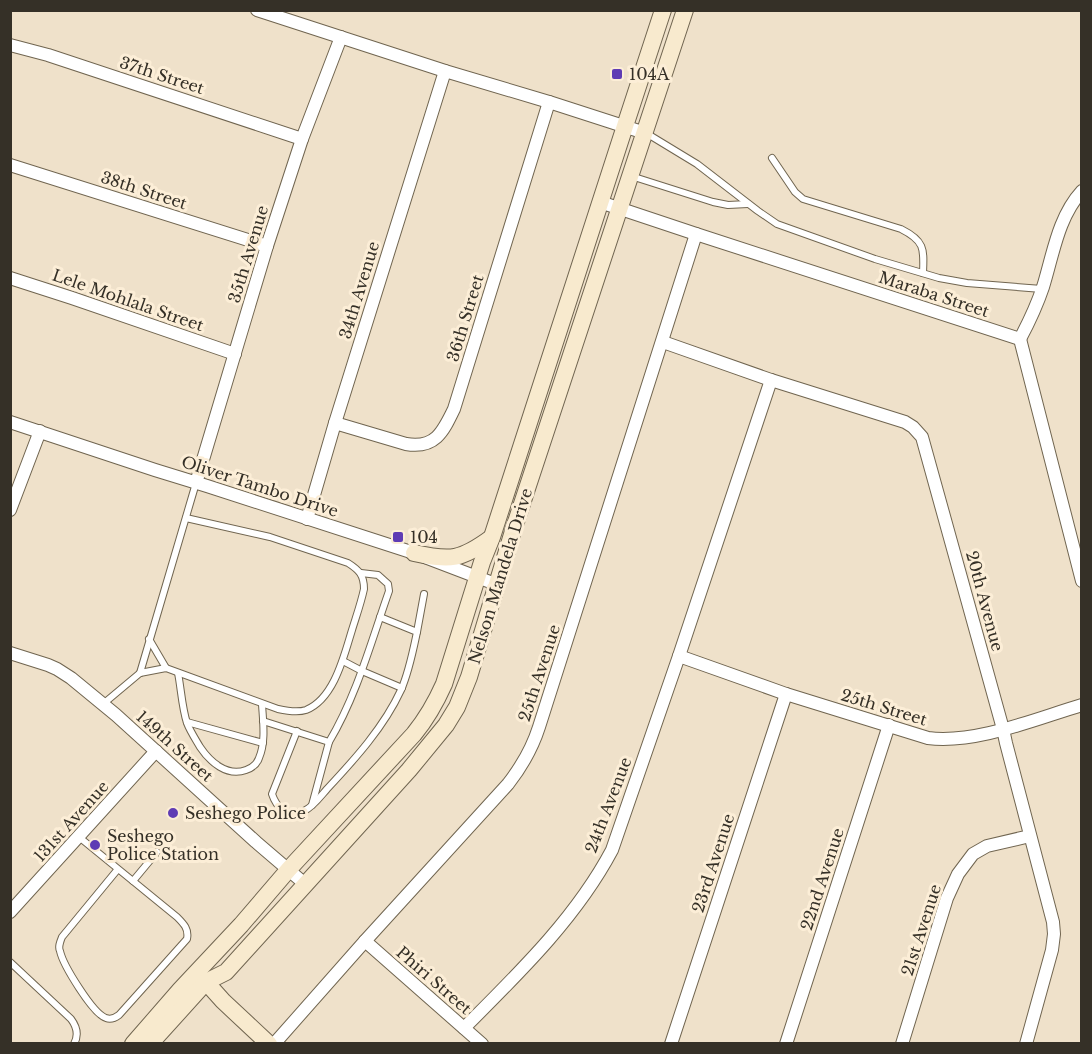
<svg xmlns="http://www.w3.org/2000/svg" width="1092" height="1054" viewBox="0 0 1092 1054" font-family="'Libre Baskerville',serif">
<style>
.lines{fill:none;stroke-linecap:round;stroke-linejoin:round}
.lane-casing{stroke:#706550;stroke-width:8}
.street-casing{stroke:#706550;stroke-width:14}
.secondary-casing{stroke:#706550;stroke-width:18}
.lane{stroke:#fff;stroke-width:6}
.street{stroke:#fff;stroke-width:12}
.secondary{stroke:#f8eace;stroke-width:16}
.poi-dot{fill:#5f3cb4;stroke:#fceed7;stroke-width:2}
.labels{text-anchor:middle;stroke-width:6;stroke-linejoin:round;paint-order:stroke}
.poi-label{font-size:16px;fill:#353027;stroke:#fceed7;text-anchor:start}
.street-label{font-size:16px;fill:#353027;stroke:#fceed7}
</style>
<rect width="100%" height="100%" fill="#efe1ca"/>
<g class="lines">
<defs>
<g id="lane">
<path d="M646 133 697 164 758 211 777 224 875 259 939 278 967 283 1042 289"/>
<path d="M772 158 795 192 803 199 901 229C925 241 924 249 923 273"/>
<path d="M631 176 713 202 728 205 748 204"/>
<path d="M417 632 424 594"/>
<path d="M149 639 166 668"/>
<path d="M343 661 362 671 402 688"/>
<path d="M140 673 196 483"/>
<path d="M178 673C181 688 182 708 187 723 190 731 196 740 200 747 210 762 227 777 246 770 252 768 257 764 259 758 266 742 263 721 262 704"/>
<path d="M103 704 140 673 166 668 278 709C287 711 297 713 306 710 334 699 344 656 352 630 356 617 361 603 364 589 364 575 359 570 348 563L270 537 186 518"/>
<path d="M263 721 329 742C357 695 371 642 389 591L388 584 378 575 361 573"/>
<path d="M187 722 263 743"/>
<path d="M297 731 272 794C274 800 276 805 282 809 288 813 297 814 304 811 313 807 320 797 327 789 355 759 384 727 401 690 409 672 413 651 417 632L380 617"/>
<path d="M312 805 329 742"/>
<path d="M79 837 177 917C184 924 189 929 187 939L119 1015C115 1018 111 1020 106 1018 93 1014 63 965 60 951 58 947 60 942 62 937L118 869"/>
<path d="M133 881 157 852"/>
<path d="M10 962 71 1019C77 1027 79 1035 74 1044"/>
</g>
<g id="street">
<path d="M257 10 445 71 549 102 645 133"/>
<path d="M10 45 48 55 302 139"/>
<path d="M10 165 267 246"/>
<path d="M600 202 696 234 1020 339"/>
<path d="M10 278 72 298 235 354"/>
<path d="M1020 339 1082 581"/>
<path d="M1020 339C1029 322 1037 305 1043 287 1053 255 1058 217 1082 191"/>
<path d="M663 342 771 380 905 422 913 427 922 437 1003 729 1006 743 1053 922 1054 934 1052 950 1026 1044"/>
<path d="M10 422 155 470 207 486 414 553 498 585"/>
<path d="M335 423 406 444C435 449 443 432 454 409L549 102"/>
<path d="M196 483 267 246 302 139 341 37"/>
<path d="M10 510 40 431"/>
<path d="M307 519 335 423 445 71"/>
<path d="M10 653 48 665 57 669 71 678 116 715 256 842 305 884"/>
<path d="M679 656 786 694 928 738C976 744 1035 719 1082 705"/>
<path d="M10 912 156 751"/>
<path d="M365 941 482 1044"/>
<path d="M464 1028C518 974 576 918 612 850L679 656 771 380"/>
<path d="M274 1044 365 941 508 784C522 766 532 749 539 727L696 234"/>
<path d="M671 1044 786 694"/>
<path d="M786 1044 889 725"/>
<path d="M902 1044 947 898 958 874 973 854 987 846 1030 836"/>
</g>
<g id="secondary">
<path d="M414 553C451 561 461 560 491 538"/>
<path d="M198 976 206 982 223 1001 269 1044"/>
<path d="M133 1044 180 990 241 925 289 869 414 734C427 718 436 702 444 684L482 562 492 537 625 126 663 10"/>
<path d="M150 1044 206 982 226 972 409 770 446 725 457 707 469 677 513 531 685 10"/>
</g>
</defs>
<use href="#lane" class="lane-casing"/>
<use href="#street" class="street-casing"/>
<use href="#secondary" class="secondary-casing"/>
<use href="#lane" class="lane"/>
<use href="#street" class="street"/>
<use href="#secondary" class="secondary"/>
</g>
<g class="poi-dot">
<rect x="611" y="68" width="12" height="12" rx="3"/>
<rect x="392" y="531" width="12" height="12" rx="3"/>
<circle cx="173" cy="813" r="6"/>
<circle cx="95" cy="845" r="6"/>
</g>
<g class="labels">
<g class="poi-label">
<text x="629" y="80">104A</text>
<text x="410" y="543">104</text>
<text x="185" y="819">Seshego Police</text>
<text x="107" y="842">Seshego<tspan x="107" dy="18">Police Station</tspan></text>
</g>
<g class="street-label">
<text transform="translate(162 75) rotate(18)" y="6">37th Street</text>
<text transform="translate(144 190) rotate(18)" y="6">38th Street</text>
<text transform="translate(248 254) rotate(-73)" y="6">35th Avenue</text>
<text transform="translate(359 290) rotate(-73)" y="6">34th Avenue</text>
<text transform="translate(934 294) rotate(18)" y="6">Maraba Street</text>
<text transform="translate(128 300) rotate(19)" y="6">Lele Mohlala Street</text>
<text transform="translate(465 318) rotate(-73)" y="6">36th Street</text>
<text transform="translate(260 486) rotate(18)" y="6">Oliver Tambo Drive</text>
<text transform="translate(500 576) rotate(-73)" y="6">Nelson Mandela Drive</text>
<text transform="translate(985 601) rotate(75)" y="6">20th Avenue</text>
<text transform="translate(539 673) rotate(-72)" y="6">25th Avenue</text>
<text transform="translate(884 707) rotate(17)" y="6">25th Street</text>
<text transform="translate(175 746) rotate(42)" y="6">149th Street</text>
<text transform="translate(608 805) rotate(-69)" y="6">24th Avenue</text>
<text transform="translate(71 821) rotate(-48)" y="6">131st Avenue</text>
<text transform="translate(713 863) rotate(-72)" y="6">23rd Avenue</text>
<text transform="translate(822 879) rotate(-72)" y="6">22nd Avenue</text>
<text transform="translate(921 930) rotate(-72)" y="6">21st Avenue</text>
<text transform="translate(434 980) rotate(41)" y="6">Phiri Street</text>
</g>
</g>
<rect width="1092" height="1054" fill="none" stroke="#353027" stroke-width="24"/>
</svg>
